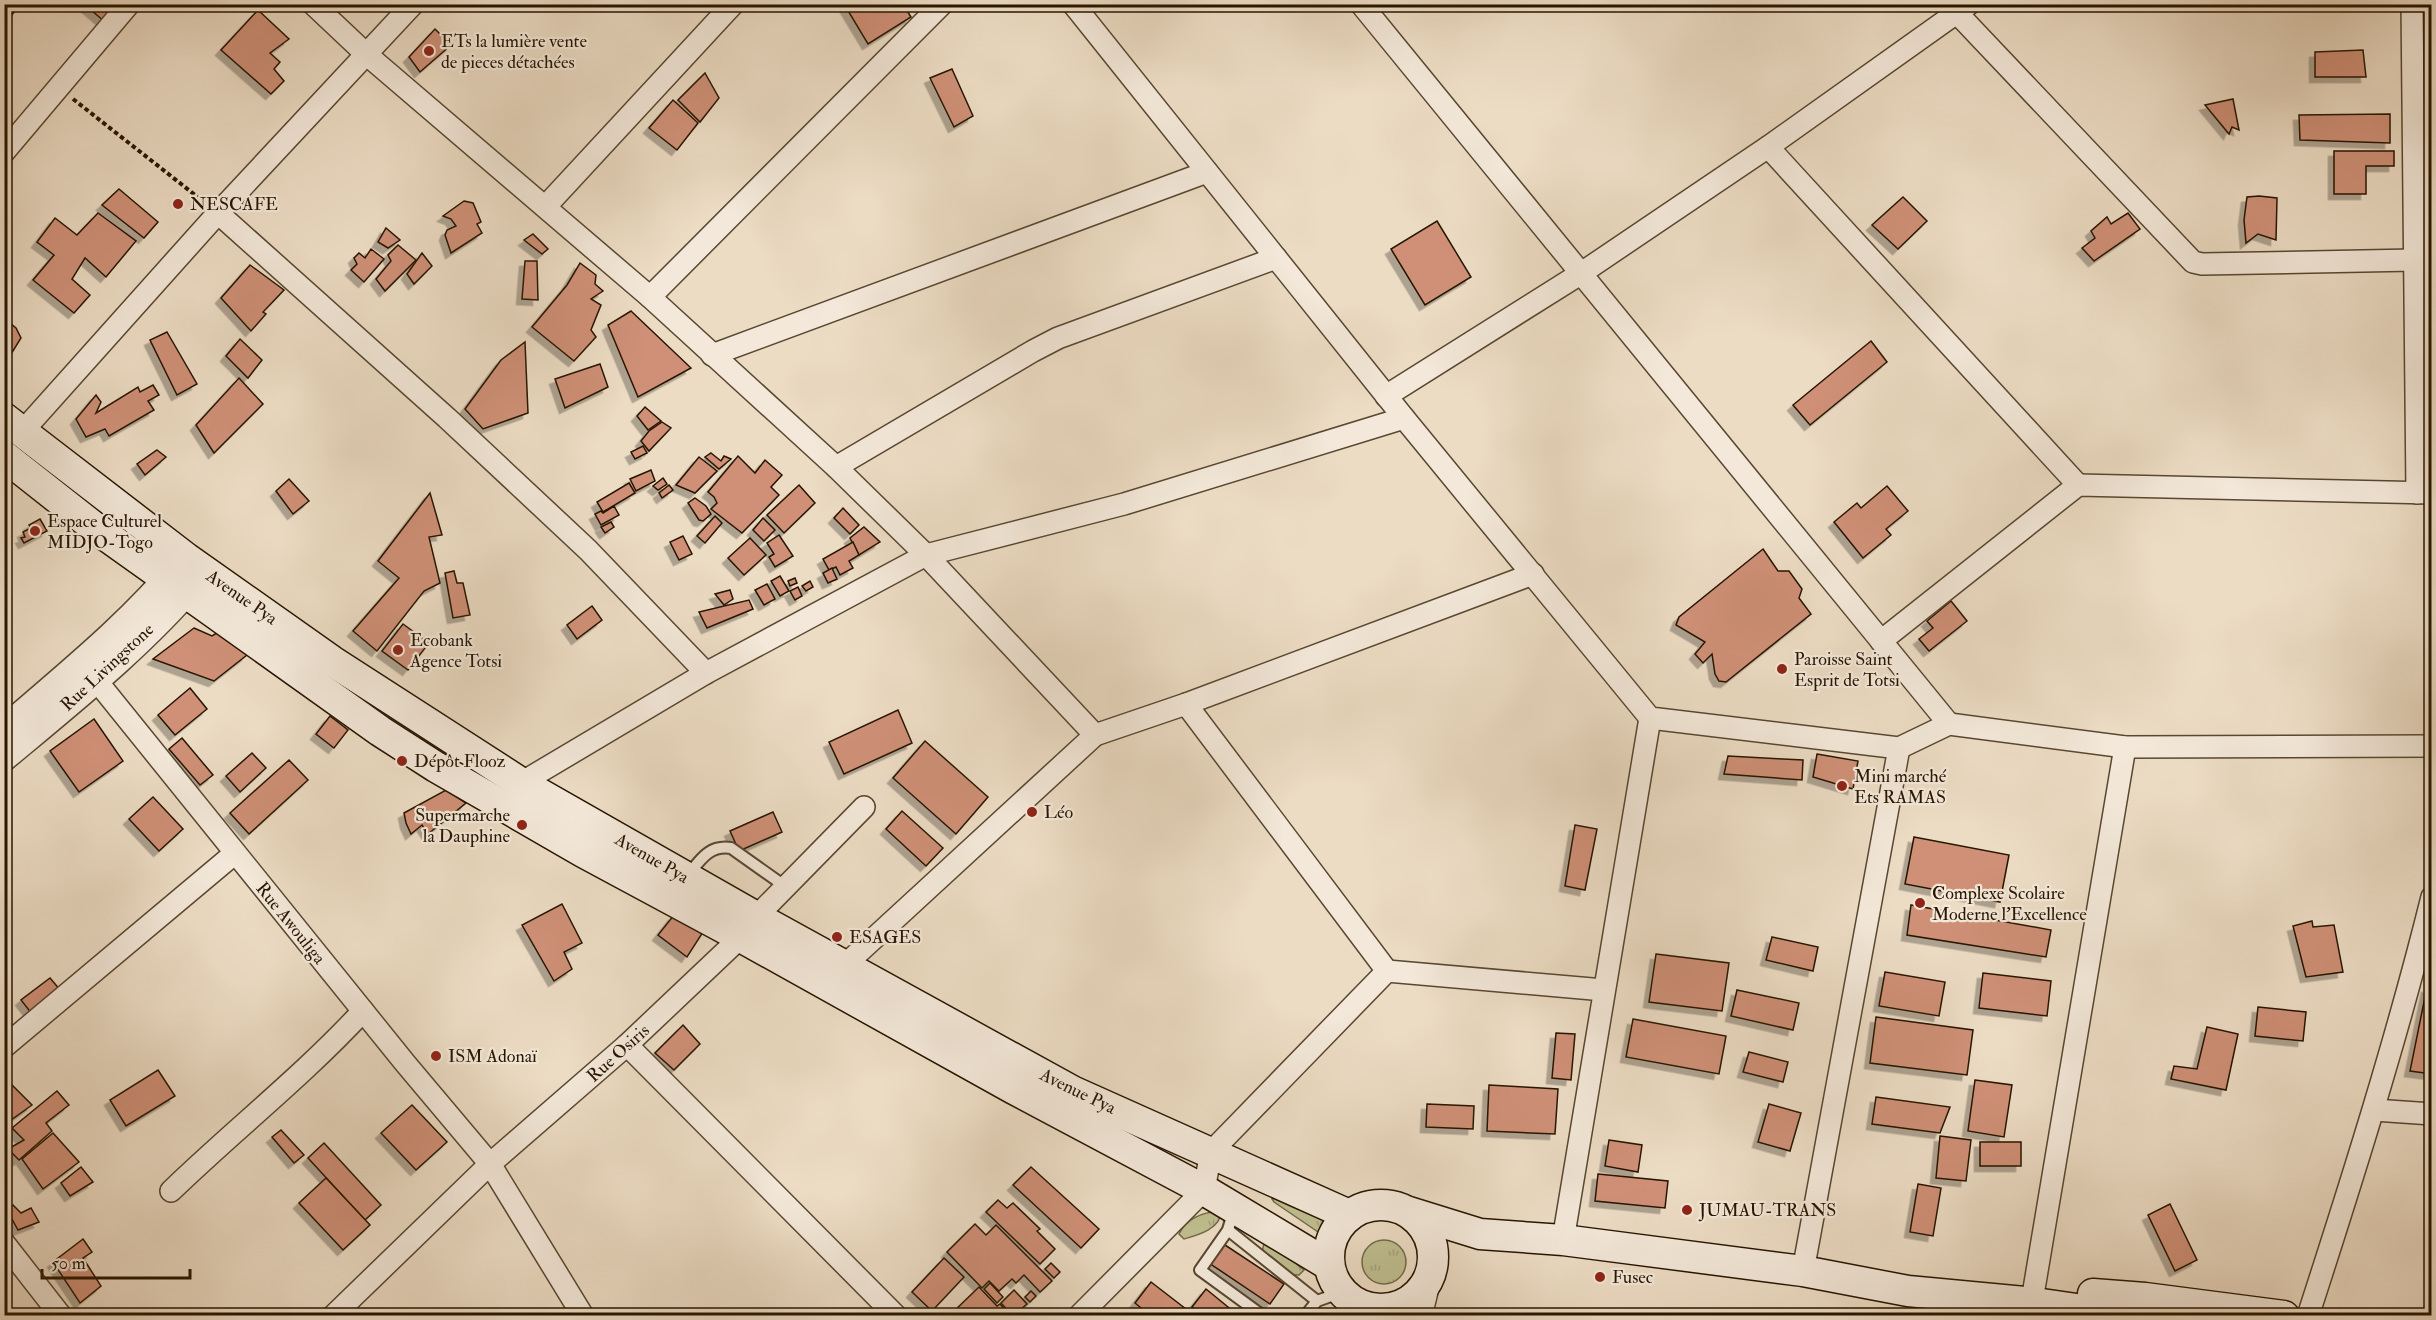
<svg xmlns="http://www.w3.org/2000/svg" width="2436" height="1320" viewBox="0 0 2436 1320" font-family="'IM FELL Double Pica',serif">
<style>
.grass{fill:url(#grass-tufts);stroke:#736a48;stroke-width:1.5}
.building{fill:#cf9077;stroke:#271500;stroke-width:1.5;filter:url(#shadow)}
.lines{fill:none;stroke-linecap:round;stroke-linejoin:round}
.service-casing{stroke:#584731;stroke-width:14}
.minor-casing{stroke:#584731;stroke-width:24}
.tertiary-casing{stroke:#584731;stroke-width:30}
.secondary-casing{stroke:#271500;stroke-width:33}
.path{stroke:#271500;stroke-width:4;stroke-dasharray:4.5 3;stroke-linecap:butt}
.service{stroke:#f3e8d9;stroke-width:10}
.minor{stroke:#f3e8d9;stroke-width:21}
.tertiary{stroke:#f3e8d9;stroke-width:27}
.secondary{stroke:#f3e8d9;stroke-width:30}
.poi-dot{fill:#8f2418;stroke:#f3e8d9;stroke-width:2}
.labels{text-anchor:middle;stroke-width:4.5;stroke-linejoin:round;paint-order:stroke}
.poi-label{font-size:18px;fill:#271500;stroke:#f3e8d9;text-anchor:start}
.street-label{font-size:18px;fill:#271500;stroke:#f3e8d9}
</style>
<defs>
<pattern id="grass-tufts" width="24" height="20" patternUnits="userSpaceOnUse" patternTransform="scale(1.5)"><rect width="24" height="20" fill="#bfbe8f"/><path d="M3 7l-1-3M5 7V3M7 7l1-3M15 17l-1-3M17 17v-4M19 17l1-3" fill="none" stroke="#a4a27a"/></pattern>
<filter id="shadow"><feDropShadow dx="-5.5" dy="5.5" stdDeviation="0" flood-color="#0004"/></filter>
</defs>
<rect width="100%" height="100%" fill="#ecdcc4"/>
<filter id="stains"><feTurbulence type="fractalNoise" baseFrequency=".00333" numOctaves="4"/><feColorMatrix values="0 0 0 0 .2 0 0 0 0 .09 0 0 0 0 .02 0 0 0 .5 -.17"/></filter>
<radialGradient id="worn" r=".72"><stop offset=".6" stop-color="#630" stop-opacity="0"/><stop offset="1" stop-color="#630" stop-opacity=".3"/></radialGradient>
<g class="grass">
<path d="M1274 1198 1325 1220 1326 1223 1321 1234 1274 1202 1272 1199Z"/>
<path d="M1221 1211C1221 1229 1198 1235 1184 1239L1179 1234C1187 1217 1204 1212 1221 1211Z"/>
<path d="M1265 1239 1304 1270 1299 1275H1292L1262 1252Z"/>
<circle cx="1384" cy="1262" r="22"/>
</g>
<g class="building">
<path d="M4 4H21L10 17 4 12Z"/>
<path d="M84 4H120L105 22Z"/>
<path d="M844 4H903L911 17 868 44Z"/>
<path d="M258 10 289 39 270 53 280 62 274 69 284 81 271 94 221 50Z"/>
<path d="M435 29 451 45 420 72 409 57Z"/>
<path d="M2363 50 2366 77H2315V52Z"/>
<path d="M952 69 973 116 954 127 930 78Z"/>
<path d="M705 73 719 98 700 122 678 100Z"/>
<path d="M2233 99 2239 130 2232 127 2229 134 2205 105Z"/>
<path d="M673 100 698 123 677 150 649 128Z"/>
<path d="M2390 114V143L2300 140 2299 115Z"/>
<path d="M2334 151H2394V166H2366V194H2334Z"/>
<path d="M119 189 158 222 144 238 102 205Z"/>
<path d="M2259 196 2277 198 2276 240 2258 234 2246 243 2244 220 2247 197Z"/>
<path d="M1903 197 1927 221 1898 249 1872 225Z"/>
<path d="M464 201 473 203 481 222 477 224 482 233 451 253 445 235 447 230 456 226 451 219 443 216Z"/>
<path d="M98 213 136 241 106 277 85 258 72 279 90 295 74 313 33 280 54 255 37 242 55 218 77 235Z"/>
<path d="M2128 213 2140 229 2094 261 2082 248 2095 238 2091 231 2107 217 2111 224Z"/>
<path d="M1437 221 1471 277 1425 305 1391 249Z"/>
<path d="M386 228 400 240 388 248 378 242Z"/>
<path d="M533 234 548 249 542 254 524 240Z"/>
<path d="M398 245 416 260 385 291 376 279 391 261 388 255Z"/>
<path d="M371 249 384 259 364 282 351 270 357 264 354 258 359 253 365 258Z"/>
<path d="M422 253 432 266 414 284 407 274Z"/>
<path d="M525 261H537L538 300 522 299Z"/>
<path d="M580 263 596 275 595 284 603 291 591 299 601 305 591 330 596 337 574 361 532 327 567 285Z"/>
<path d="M250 265 284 290 263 312 266 314 251 331 221 298Z"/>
<path d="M631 311 691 368 638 397 608 325Z"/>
<path d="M4 318 16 328 21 338 8 359 4 357Z"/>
<path d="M167 332 197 384 177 395 150 340Z"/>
<path d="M240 339 262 360 248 378 226 356Z"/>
<path d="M1871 341 1887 362 1810 425 1793 405Z"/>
<path d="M525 342 528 413 483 429 465 409 501 360Z"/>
<path d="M600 364 608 387 565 408 555 379Z"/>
<path d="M239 378 263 404 214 453 196 425Z"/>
<path d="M153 385 159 395 148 401 154 410 109 436 105 429 86 437 76 419 96 395 101 402 96 413 138 387 140 392Z"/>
<path d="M645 407 661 421 648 430 637 416Z"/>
<path d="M662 422 671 428 649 451 641 441 649 431Z"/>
<path d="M643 446 647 453 635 459 631 452Z"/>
<path d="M157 450 166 457 145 475 137 464Z"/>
<path d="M711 453 721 461 724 456 731 459 719 469 705 457Z"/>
<path d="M738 456 755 473 765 460 782 475 771 487 779 495 742 533 711 509 717 503 714 497 708 492Z"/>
<path d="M699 457 717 471 695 493 676 485Z"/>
<path d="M651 470 655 481 636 491 630 479Z"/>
<path d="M663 478 667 484 658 490 653 486Z"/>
<path d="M289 479 309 501 293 514 276 491Z"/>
<path d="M629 483 635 493 603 512 597 502Z"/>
<path d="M669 485 673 490 662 498 659 493Z"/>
<path d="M799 485 815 503 784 533 767 515Z"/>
<path d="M1887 486 1908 511 1886 529 1891 535 1863 558 1834 522 1857 503 1861 508Z"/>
<path d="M430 493 442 535 429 537 440 583 424 591 377 651 353 631 399 578 378 561Z"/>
<path d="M695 498 706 506 711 514 703 521 699 520 688 503Z"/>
<path d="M614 506 619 515 601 525 595 514 601 511 603 513Z"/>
<path d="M843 508 859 525 850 534 834 518Z"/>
<path d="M715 516 722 523 705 543 697 536Z"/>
<path d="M763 518 775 530 764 541 753 530Z"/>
<path d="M40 519 47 531 24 543 21 538 25 537 23 532 31 528 29 525Z"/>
<path d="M611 522 614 527 605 533 601 527Z"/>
<path d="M864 527 880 542 859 555 850 538Z"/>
<path d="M779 535 793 556 775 567 769 557 774 554 767 543Z"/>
<path d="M683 536 692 554 679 560 670 542Z"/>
<path d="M750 538 766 555 744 575 728 558Z"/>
<path d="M853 542 859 555 849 561 853 568 840 575 836 567 829 570 823 559Z"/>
<path d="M1763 549 1778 571H1789L1802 589 1799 598 1811 614 1726 682 1719 681 1715 674 1712 654 1703 663 1695 654 1705 642 1676 625 1679 617Z"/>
<path d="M832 568 837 579 828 583 823 573Z"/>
<path d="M454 571 457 583H463L470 615 453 618 445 573Z"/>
<path d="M780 576 789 591 780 596 771 581Z"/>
<path d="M795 578 797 583 790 586 788 581Z"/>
<path d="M810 581 813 587 806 591 802 586Z"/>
<path d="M767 584 775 599 764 605 755 590Z"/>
<path d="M798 587 802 596 795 600 790 591Z"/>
<path d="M730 590 733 599 724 605 715 594Z"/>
<path d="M749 600 753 609 707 628 699 612Z"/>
<path d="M1951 601 1967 621 1929 651 1919 639 1933 628 1927 621Z"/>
<path d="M592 606 602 620 577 639 567 625Z"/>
<path d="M403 624 429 643 408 670 382 651Z"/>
<path d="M194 628 212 636 220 631 247 655 214 681 153 659Z"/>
<path d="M190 688 207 709 175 735 158 715Z"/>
<path d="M898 710 912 743 844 774 829 742Z"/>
<path d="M330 716 348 730 334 748 316 734Z"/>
<path d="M94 719 123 761 79 792 50 751Z"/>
<path d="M182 738 213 775 200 785 169 749Z"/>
<path d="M925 741 988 797 956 834 893 778Z"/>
<path d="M252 753 266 768 240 792 226 776Z"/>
<path d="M1817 754 1858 761 1853 789 1813 777Z"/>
<path d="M1728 756 1803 760 1802 780 1724 774Z"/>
<path d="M289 760 308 780 249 834 230 813Z"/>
<path d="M446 790 466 803 428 834 422 825 411 834 406 823 404 813Z"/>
<path d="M153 797 183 829 159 851 129 819Z"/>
<path d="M902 811 943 848 926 866 886 829Z"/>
<path d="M773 812 782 832 739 851 730 831Z"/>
<path d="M1575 825 1597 829 1585 890 1565 886Z"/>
<path d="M1914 837 2009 855 2000 902 1905 884Z"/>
<path d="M562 904 582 943 564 952 572 969 554 981 522 925Z"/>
<path d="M1911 905 2051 930 2046 957 1907 935Z"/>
<path d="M674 915 703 932 687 957 658 935Z"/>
<path d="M2312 921 2313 927 2334 925 2343 972 2306 977 2293 926Z"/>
<path d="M1772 937 1818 947 1813 971 1766 960Z"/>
<path d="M1656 954 1729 963 1722 1011 1649 1002Z"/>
<path d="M1885 972 1945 982 1939 1016 1879 1006Z"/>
<path d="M1983 973 2051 981 2047 1016 1979 1008Z"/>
<path d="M50 978 61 991 32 1014 21 1000Z"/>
<path d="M2427 987 2432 988V1074L2410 1071Z"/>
<path d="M1737 990 1799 1003 1793 1030 1731 1016Z"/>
<path d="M2258 1007 2306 1012 2303 1041 2255 1036Z"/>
<path d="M1876 1017 1973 1030 1967 1075 1870 1063Z"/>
<path d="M1633 1019 1726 1036 1719 1074 1626 1057Z"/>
<path d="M683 1025 700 1044 674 1070 655 1053Z"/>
<path d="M2207 1027 2238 1034 2226 1090 2171 1079 2174 1066 2197 1069Z"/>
<path d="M1556 1033 1575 1034 1571 1080 1552 1078Z"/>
<path d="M1749 1052 1788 1062 1783 1082 1743 1072Z"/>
<path d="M158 1070 175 1096 126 1126 110 1100Z"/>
<path d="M4 1077 32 1105 4 1125Z"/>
<path d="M1975 1080 2012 1085 2004 1137 1968 1131Z"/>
<path d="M1489 1085 1558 1089 1555 1134 1487 1131Z"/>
<path d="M57 1091 69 1105 46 1123 52 1131 19 1160 8 1149 24 1140 12 1128Z"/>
<path d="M1876 1097 1950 1107 1940 1133 1872 1124Z"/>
<path d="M1427 1104 1474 1106 1473 1129 1426 1127Z"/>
<path d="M1769 1104 1801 1113 1790 1151 1758 1142Z"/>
<path d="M412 1105 447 1142 416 1170 381 1133Z"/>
<path d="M281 1130 304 1155 294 1163 272 1137Z"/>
<path d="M53 1133 79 1162 43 1189 22 1159Z"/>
<path d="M1940 1136 1971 1140 1966 1181 1936 1178Z"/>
<path d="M1609 1140 1642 1145 1638 1172 1605 1166Z"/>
<rect x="1980" y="1142" width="41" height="24"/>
<path d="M324 1143 381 1205 365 1220 308 1158Z"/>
<path d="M81 1167 93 1182 70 1196 61 1183Z"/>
<path d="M1031 1167 1099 1229 1081 1248 1013 1185Z"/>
<path d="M1598 1174 1668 1181 1665 1208 1595 1201Z"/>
<path d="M326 1178 370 1225 343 1250 299 1203Z"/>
<path d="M1918 1184 1941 1188 1933 1236 1910 1232Z"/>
<path d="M998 1200 1007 1208 1013 1203 1040 1229 1037 1231 1055 1249 1040 1264 986 1212Z"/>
<path d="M2170 1204 2197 1260 2175 1271 2148 1215Z"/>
<path d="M13 1205 21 1213 31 1208 39 1222 18 1230 7 1210Z"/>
<path d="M975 1224 986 1235 996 1225 1052 1281 1040 1292 1024 1275 1016 1283 1012 1279 999 1291 989 1281 982 1288 947 1252Z"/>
<path d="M83 1239 92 1252 83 1258 101 1286 80 1303 53 1262Z"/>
<path d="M1222 1243 1284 1284 1270 1304 1209 1263Z"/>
<path d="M944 1258 964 1277 932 1311 912 1292Z"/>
<path d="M1051 1263 1060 1272 1054 1278 1045 1269Z"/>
<path d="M1151 1282 1195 1316H1151L1135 1303Z"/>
<path d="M990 1283 1003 1297 997 1303 984 1289Z"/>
<path d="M979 1287 997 1306 1000 1304 1011 1316H949Z"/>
<path d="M1206 1289 1239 1316H1202L1192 1307Z"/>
<path d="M1014 1290 1027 1304 1013 1316 1001 1303Z"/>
<path d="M1031 1291 1036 1296 1030 1302 1025 1297Z"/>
<path d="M1122 1309 1130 1315V1316H1116Z"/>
<path d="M1858 1309 1886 1311V1316H1857Z"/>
</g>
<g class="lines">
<defs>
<g id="service">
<path d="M688 875C701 859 709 845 731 848L786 887"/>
<path d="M1234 1209 1228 1230 1200 1270 1263 1316"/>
<path d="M1228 1230 1317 1301"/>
<path d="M1305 1316 1317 1301 1342 1292"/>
</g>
<g id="minor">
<path d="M313 4 366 54 650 297 836 467 926 555 1095 735"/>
<path d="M1073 4 1404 418 1650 718 1899 748 1949 724 2125 747 2432 746"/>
<path d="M1361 4 1949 724"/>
<path d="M2412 4 2417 493"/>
<path d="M1957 13 2193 262 2202 264 2414 260"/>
<path d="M1768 147 2078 485"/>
<path d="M4 152 129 4"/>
<path d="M546 206 733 4"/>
<path d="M218 213 447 418 588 550 706 673"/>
<path d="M650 297 942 4"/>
<path d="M712 355 1207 172"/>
<path d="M1386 396 1580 274 1768 147 1969 4"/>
<path d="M22 432 218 213 413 4"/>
<path d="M836 467 1033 351 1058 338 1276 258"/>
<path d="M1881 641 2078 485 2432 493"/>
<path d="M96 680 405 1063 490 1164 583 1316"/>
<path d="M1186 704 1387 971"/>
<path d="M521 783 706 673 926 555 1124 504 1404 418"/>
<path d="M846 964 1095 735 1186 704 1533 574"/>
<path d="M627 1045 896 1316"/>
<path d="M4 1047 234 854"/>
<path d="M2374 1110 2432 1114"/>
<path d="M171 1191C234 1130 303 1076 363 1011"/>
<path d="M1563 1240 1650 718"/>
<path d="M4 1243 61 1316"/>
<path d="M1803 1271 1899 748"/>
<path d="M2034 1289 2125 747"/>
<path d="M1366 1307 1367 1316"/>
<path d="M333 1316 490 1164 627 1045 741 937 756 917 864 807"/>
<path d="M1079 1316 1204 1190 1211 1152 1387 971 1604 990"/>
<path d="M2308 1316C2353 1177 2397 1038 2432 897"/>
</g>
<g id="tertiary">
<path d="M4 730C65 677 130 625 181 563"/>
<path d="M4 757C70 702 144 643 199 577"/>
<path d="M1379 1309 1385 1316"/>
<path d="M1418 1316 1426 1283"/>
</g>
<g id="secondary">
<path d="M4 418 186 558 332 661 521 783 756 917 1072 1091 1349 1215"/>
<path d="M4 456 94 527 380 731 436 767 583 852 741 937 1014 1089 1204 1190 1329 1265"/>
<circle cx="1381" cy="1257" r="52"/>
<path d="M1409 1212 1480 1234 1563 1240 1803 1271 1908 1291 2035 1303 2125 1316"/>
<path d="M2093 1294 2145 1298 2284 1316"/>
</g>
</defs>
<use href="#service" class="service-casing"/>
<use href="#minor" class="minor-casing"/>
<use href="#tertiary" class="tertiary-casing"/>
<use href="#secondary" class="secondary-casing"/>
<path class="path" d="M73 99 204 202"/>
<use href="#service" class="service"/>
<use href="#minor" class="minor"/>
<use href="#tertiary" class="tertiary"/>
<use href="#secondary" class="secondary"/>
</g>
<g class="poi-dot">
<circle cx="429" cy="51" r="6"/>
<circle cx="178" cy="204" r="6"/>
<circle cx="35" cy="531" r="6"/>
<circle cx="398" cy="650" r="6"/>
<circle cx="1782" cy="669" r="6"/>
<circle cx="402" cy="761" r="6"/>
<circle cx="1842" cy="786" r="6"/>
<circle cx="1032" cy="812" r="6"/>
<circle cx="522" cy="825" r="6"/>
<circle cx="1920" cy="903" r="6"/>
<circle cx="837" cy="937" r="6"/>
<circle cx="436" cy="1056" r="6"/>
<circle cx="1687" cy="1210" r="6"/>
<circle cx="1600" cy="1277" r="6"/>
</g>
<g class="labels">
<g class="poi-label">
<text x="441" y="47">ETs la lumière vente<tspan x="441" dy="21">de pieces détachées</tspan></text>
<text x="190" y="210">NESCAFE</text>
<text x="47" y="527">Espace Culturel<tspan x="47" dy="21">MIDJO-Togo</tspan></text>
<text x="410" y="646">Ecobank<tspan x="410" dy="21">Agence Totsi</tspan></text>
<text x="1794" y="665">Paroisse Saint<tspan x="1794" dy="21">Esprit de Totsi</tspan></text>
<text x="414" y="767">Dépôt Flooz</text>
<text x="1854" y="782">Mini marché<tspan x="1854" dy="21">Ets RAMAS</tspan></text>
<text x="1044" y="818">Léo</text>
<text x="510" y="821" text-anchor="end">Supermarche<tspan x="510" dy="21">la Dauphine</tspan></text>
<text x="1932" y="899">Complexe Scolaire<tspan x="1932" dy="21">Moderne l'Excellence</tspan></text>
<text x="849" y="943">ESAGES</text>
<text x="448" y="1062">ISM Adonaï</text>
<text x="1699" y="1216">JUMAU-TRANS</text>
<text x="1612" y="1283">Fusec</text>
</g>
<g class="street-label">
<text transform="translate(242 597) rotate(35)" y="6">Avenue Pya</text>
<text transform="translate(107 667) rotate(-43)" y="6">Rue Livingstone</text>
<text transform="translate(652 858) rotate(30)" y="6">Avenue Pya</text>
<text transform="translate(291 923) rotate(51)" y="6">Rue Awouliga</text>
<text transform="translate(618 1053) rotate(-42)" y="6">Rue Osiris</text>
<text transform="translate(1078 1091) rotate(26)" y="6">Avenue Pya</text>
</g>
</g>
<rect width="2436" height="1320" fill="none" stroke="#ecdcc4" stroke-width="24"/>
<rect x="6" y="6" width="2424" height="1308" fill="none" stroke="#271500" stroke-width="3"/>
<rect x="12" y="12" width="2412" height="1296" fill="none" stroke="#271500" stroke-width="1.5"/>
<path d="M42 1269v9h148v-9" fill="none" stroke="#271500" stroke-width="3"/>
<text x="51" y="1269" font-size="18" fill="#271500" stroke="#f3e8d9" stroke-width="4.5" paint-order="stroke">50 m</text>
<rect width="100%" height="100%" filter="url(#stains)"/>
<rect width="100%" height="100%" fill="url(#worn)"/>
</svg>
